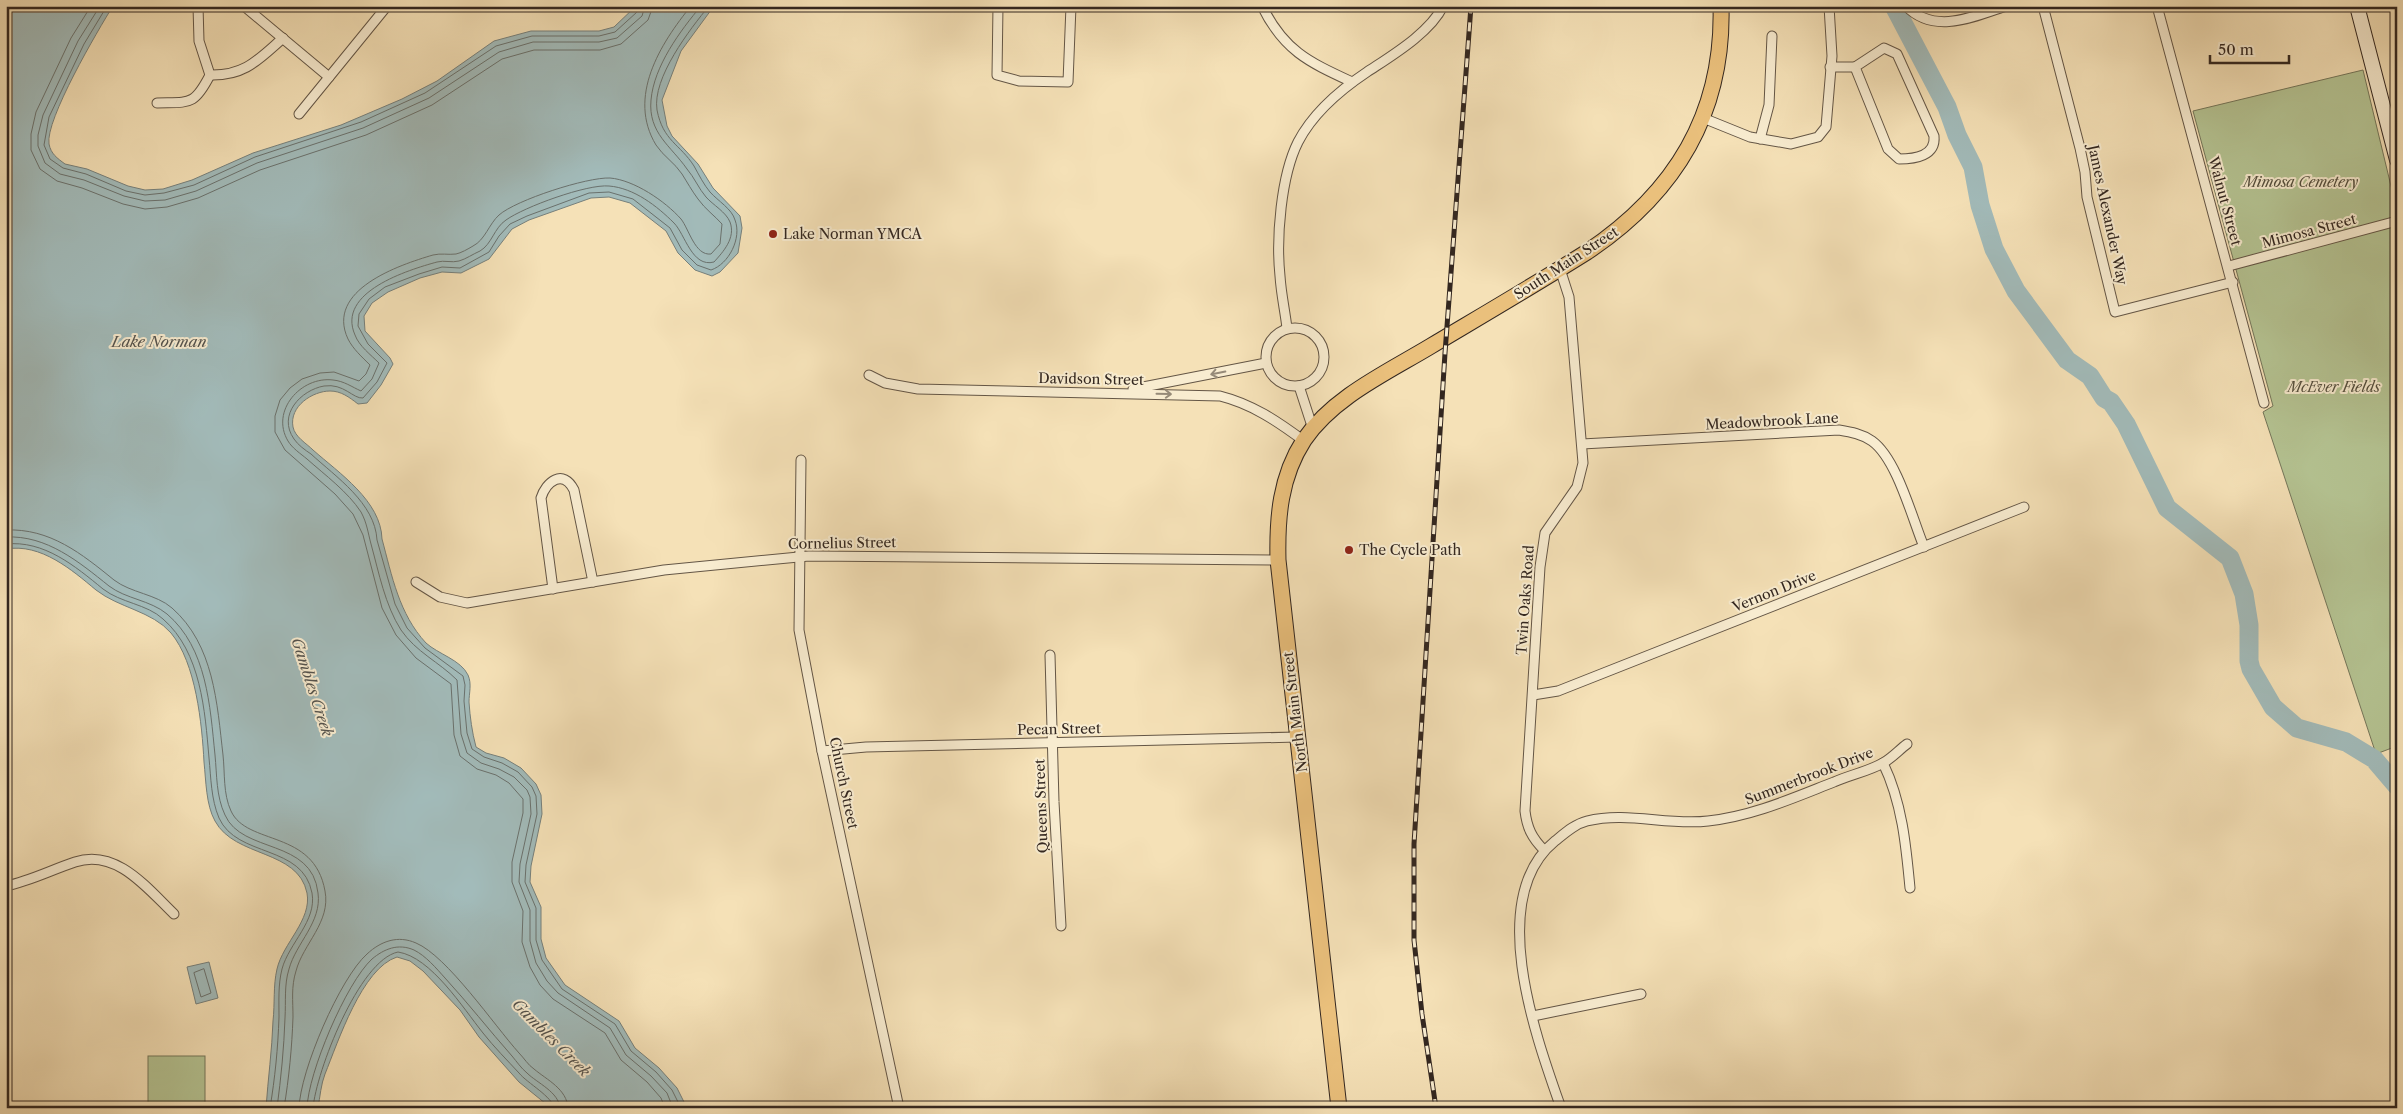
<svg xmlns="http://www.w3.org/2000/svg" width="2403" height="1114" viewBox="0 0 2403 1114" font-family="'Libre Caslon Text',serif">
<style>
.green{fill:#b5c493;stroke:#74765a}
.water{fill:#a2bbba;stroke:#76807c}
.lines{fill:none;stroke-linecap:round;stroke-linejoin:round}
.shore{stroke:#6a716d;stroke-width:1}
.river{stroke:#a2bbba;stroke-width:19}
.street-casing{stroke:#645646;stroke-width:11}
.secondary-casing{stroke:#332720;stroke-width:16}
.primary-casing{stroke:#332720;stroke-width:17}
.street{stroke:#f8ecd0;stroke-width:9}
.secondary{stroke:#f8ecd0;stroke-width:14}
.primary{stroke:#eac07c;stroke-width:15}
.rail-casing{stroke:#332720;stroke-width:5}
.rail{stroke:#f8ecd0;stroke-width:3;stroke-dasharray:9;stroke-linecap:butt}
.oneway{stroke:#968a78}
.poi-dot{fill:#8f2418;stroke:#f8ecd0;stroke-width:2}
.labels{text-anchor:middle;stroke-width:4;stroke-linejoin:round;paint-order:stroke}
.park-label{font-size:14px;font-style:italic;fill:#544e3d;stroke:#f8ecd0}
.street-label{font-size:14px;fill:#332720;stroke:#f8ecd0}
.poi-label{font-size:14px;fill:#332720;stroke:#f8ecd0;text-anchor:start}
.water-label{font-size:15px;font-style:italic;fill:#54534e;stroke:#f8ecd0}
</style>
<rect width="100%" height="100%" fill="#f5e1b7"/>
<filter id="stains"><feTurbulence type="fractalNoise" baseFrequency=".004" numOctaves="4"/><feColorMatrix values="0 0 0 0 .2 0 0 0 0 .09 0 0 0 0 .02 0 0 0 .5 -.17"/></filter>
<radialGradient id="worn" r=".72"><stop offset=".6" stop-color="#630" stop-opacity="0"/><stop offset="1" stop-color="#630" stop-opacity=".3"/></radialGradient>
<g class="green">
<path d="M2363 70 2397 211V746L2376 754 2263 412 2273 406 2193 111Z"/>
<rect x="148" y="1056" width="57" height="52"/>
</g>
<g class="water">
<path d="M6 6H113C98 30 45 120 49 144 51 154 57 158 65 164L87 169 128 186 145 190 163 189 192 180 253 153 341 125 402 99 437 81 494 41 531 31H599L614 27 636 6H714L681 51 662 100 667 126 672 136 698 164 713 188 740 216 742 228 738 253 720 272 712 276 695 270 678 253 666 231 630 203 609 197 591 198 529 220 512 229 489 259 461 273 442 272 420 278 388 292 372 303 364 316 365 331 390 358 393 364 381 385 367 403 358 404C349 397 341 391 330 391 313 391 289 406 293 427 295 437 306 443 313 450 339 473 381 501 382 539 392 576 399 614 426 643 438 654 461 660 468 675 472 684 469 693 469 702 470 717 472 732 476 747L486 753 504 758 521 768 536 784 541 795 542 814 531 866 530 882 541 907V939L546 958 565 985 619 1021 635 1048 659 1068 677 1088 687 1108H551L519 1082 479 1037 460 1010 423 971 410 961 397 957C362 968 338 1042 325 1074 321 1084 320 1097 318 1108H266C268 1079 272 1050 273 1021 275 1003 273 986 277 969 283 943 312 920 307 893 298 849 235 858 215 821 206 805 206 781 204 762 202 724 196 663 171 633 152 611 119 608 96 590 72 570 41 543 6 549Z"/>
<path d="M209 962 218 998 196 1004 187 967Z"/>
</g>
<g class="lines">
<g class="shore">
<path d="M91 6 71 38 36 112 31 134V150L40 169 57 181 82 188 123 204 145 209 167 207 198 198 260 170 366 135 432 105 502 59 534 50H600L621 44 648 20 653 6"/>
<path d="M100 6 78 41 43 115 38 135V146L45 163 60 174 84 180 124 196 145 201 165 200 196 191 257 163 363 128 429 98 499 52 533 42H599L617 38 642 16 645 6"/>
<path d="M107 6 84 44 49 117 44 145 50 159 63 168 86 174 126 191 145 195 164 193 194 185 255 157 361 122 425 93 496 46 532 36H599L615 32 637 12 639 6"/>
<path d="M6 530C50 528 82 554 114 580 131 593 156 594 172 608 214 645 217 703 223 755 225 773 223 794 231 811 247 846 314 829 325 891 331 922 303 944 296 971 291 987 293 1001 293 1017 292 1047 289 1078 284 1108"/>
<path d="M6 537C47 535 79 562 109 586 126 599 150 600 167 614 207 648 210 706 215 755 217 775 216 796 225 815 242 854 312 838 318 893 322 922 296 943 289 969 284 985 286 1001 285 1018 284 1048 281 1078 277 1108"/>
<path d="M6 544C44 540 75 566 103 589 121 603 147 604 163 619 201 652 205 711 209 758 211 778 211 799 219 818 237 858 303 844 312 893 317 921 289 943 282 969 278 985 279 1001 279 1017 278 1048 275 1078 270 1108"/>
<path d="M204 969 211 993 201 997 194 973Z"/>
<path d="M299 1108C300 1071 340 978 367 954 381 941 398 935 416 943 447 956 494 1025 519 1053 524 1058 528 1065 534 1069 547 1080 567 1089 568 1108"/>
<path d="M307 1108C308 1073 346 983 372 959 384 949 398 943 414 950 426 956 436 968 445 978 468 1003 489 1030 512 1056 517 1062 521 1068 527 1073 537 1083 559 1092 560 1108"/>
<path d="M313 1108C316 1072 359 960 398 952 431 957 463 1008 483 1033 494 1047 507 1060 519 1073 527 1083 553 1097 554 1108"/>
<path d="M665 1108 661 1098 647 1082 621 1060 605 1033 553 999 540 985 530 967 522 942 523 911 512 882V862L523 813V799L509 783 496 775 477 769 460 756 454 735 451 684 416 658 396 635 382 608 363 535 353 514 335 494 285 450 275 432V416L280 400 290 388 302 379 320 373 334 372 359 381 366 374 370 365C362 357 353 349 348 339 325 290 399 265 433 255 441 253 448 255 456 254 461 253 468 249 473 246 485 240 489 224 499 215 516 200 587 177 610 178 634 180 665 201 681 219 689 229 695 256 711 254L720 244 722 224C715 216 705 209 698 199 692 191 687 182 682 174 675 163 663 156 656 145 627 97 660 44 691 6"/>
<path d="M673 1108 667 1093 651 1076 626 1055 610 1028 558 993 547 981 536 963 530 941V910L519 882 520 864 531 814 530 797 527 790 514 777 499 769 481 763 467 753 461 734 457 680C439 662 416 652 401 630 385 605 379 573 371 544 368 533 367 523 361 512 348 492 325 475 307 459 301 454 292 448 288 441 270 411 301 376 333 380 344 381 352 387 361 391L372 379 379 363C371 355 359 346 355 335 336 292 408 270 437 262 444 260 452 263 459 261 466 259 473 254 480 251 492 244 494 228 506 220 524 207 587 184 609 186 634 188 657 206 674 223 685 234 692 268 714 262 723 252 736 238 730 222 726 212 713 205 706 197 699 189 694 177 687 169 671 146 648 133 651 100 654 66 680 31 701 6"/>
<path d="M681 1108 672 1090 656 1072 631 1051 615 1024 562 989 542 960 536 940V908L525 882 526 865 537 814 536 796 532 787 518 772 502 763 484 757 472 749 467 733 464 701 465 685 463 676 425 648 407 628 395 604 377 540C375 503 336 477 311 454 305 450 298 445 294 439 277 415 301 390 324 386 344 383 353 399 363 398L377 382 387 363 368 344 358 326 359 314 369 299 385 287 419 274 442 267 460 268 489 252 499 236 510 224 527 216 589 193 609 192 633 199 670 228 682 250 697 265 711 270C729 264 742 238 735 220 732 209 718 201 710 192 704 185 699 175 694 166 680 144 663 141 657 110 652 78 690 29 709 6"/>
</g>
<path class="river" d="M1894 6 1947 107 1957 135 1973 167 1980 205 1994 249 2016 291 2067 360 2090 376 2104 398 2111 402 2126 424 2167 508 2230 558 2244 594 2249 625V661L2251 669 2273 707 2297 728 2346 742 2374 759 2397 786"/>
<defs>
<g id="street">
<path d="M198 6 199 41 210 75C245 76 259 59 283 38"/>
<path d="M244 6 329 77"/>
<path d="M998 6 997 75 1019 81 1068 82 1071 6"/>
<path d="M1262 6C1284 51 1309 62 1352 82"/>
<path d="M1906 6C1934 35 1973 17 2006 6"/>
<path d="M2043 6 2080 148 2085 172 2087 197 2115 312 2233 282"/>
<path d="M2157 6 2264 403"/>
<path d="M1884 48 1897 54 1934 136C1936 156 1915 159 1899 159L1888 149 1855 67Z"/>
<path d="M1830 67H1855"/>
<path d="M157 103C190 102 194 106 210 75"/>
<path d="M299 114 387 6"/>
<path d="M1703 118 1750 137 1791 144 1818 137 1826 127 1832 56 1829 6"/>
<path d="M1760 139 1769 105 1772 36"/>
<path d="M2229 266 2397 221"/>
<circle cx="1295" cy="357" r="29"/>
<path d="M1287 328C1285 311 1281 293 1280 276 1276 238 1281 176 1298 142 1313 113 1340 90 1367 72 1391 56 1430 33 1443 6"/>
<path d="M869 375 885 383 918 389 1220 396C1252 404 1277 421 1304 441"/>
<path d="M1299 386 1313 429"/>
<path d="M1133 389 1266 363"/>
<path d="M1582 444 1839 430C1851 432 1862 434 1872 441 1897 459 1912 518 1924 547"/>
<path d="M801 460 799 630 822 751 899 1108"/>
<path d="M416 582 440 597 467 603 664 570 809 556 1278 560"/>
<path d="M553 589 541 498C546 482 563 468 574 490L593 582"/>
<path d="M1050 655 1054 802 1061 926"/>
<path d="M1533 695 1558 691 2024 507"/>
<path d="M822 751 866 747 1297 737"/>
<path d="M1883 763C1902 802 1906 845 1910 888"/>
<path d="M1544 850C1532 838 1527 828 1525 811L1540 567 1545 533 1577 487 1583 463 1569 297 1560 269"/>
<path d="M6 886C30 881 51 870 75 862 116 848 147 888 174 914"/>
<path d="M1533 1016 1641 994"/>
<path d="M447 1108H448"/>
<path d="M1561 1108C1536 1037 1485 898 1555 841 1565 833 1575 824 1587 821 1627 811 1668 826 1708 821 1753 816 1793 798 1834 782 1850 775 1869 771 1883 763 1892 758 1899 750 1907 744"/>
</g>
<path id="secondary" d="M2357 6 2397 160"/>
<path id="primary" d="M1339 1108 1278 560C1277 518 1280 477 1304 440 1333 397 1388 372 1431 346 1483 315 1536 284 1587 252 1675 193 1724 114 1721 6"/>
</defs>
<use href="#street" class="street-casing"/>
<use href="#secondary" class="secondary-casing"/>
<use href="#primary" class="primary-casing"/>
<use href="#street" class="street"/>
<use href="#secondary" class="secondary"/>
<use href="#primary" class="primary"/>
<defs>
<path id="rail" d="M1436 1108 1422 1014 1414 940V844L1445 353 1471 6"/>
</defs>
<use href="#rail" class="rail-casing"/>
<use href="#rail" class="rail"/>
</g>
<defs><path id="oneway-shaft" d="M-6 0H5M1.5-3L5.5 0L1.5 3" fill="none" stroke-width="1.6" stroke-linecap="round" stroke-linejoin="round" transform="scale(1.25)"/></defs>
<g class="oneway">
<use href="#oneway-shaft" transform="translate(1218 373) rotate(169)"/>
<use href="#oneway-shaft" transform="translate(1164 394) rotate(1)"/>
</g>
<g class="poi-dot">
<circle cx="773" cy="234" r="5"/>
<circle cx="1349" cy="550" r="5"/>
</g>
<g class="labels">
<g class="park-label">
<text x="2301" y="187">Mimosa Cemetery</text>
<text x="2334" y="392">McEver Fields</text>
</g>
<g class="street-label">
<text transform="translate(2225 201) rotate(75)" y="5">Walnut Street</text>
<text transform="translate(2108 215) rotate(78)" y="5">James Alexander Way</text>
<text transform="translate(2309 231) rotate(-15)" y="5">Mimosa Street</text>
<text transform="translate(1566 263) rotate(-33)" y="5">South Main Street</text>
<text transform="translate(1091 379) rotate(1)" y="5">Davidson Street</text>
<text transform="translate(1772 421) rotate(-3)" y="5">Meadowbrook Lane</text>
<text transform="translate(842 543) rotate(-1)" y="5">Cornelius Street</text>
<text transform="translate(1774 591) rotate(-22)" y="5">Vernon Drive</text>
<text transform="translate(1525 600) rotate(-86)" y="5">Twin Oaks Road</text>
<text transform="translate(1295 712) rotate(-97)" y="5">North Main Street</text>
<text transform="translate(1059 729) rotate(-1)" y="5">Pecan Street</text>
<text transform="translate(1809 776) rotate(-21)" y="5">Summerbrook Drive</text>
<text transform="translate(844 783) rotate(78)" y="5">Church Street</text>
<text transform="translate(1041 806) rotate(-92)" y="5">Queens Street</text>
</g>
<g class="poi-label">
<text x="783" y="239">Lake Norman YMCA</text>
<text x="1359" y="555">The Cycle Path</text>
</g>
<g class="water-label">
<text x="159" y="347">Lake Norman</text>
<text transform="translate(312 687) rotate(72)" y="5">Gambles Creek</text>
<text transform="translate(551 1038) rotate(45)" y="5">Gambles Creek</text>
</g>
</g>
<rect width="2403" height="1114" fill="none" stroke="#f5e1b7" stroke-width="25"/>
<rect x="8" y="8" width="2388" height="1099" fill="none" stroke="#332720" stroke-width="2.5"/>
<rect x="12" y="12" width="2378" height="1089" fill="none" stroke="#332720"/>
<path d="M2210 55v8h79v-8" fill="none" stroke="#332720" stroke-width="2.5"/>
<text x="2218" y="55" font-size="15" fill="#332720" stroke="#f8ecd0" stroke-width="4" paint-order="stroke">50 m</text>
<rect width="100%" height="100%" filter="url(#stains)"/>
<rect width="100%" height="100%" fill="url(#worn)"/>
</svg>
